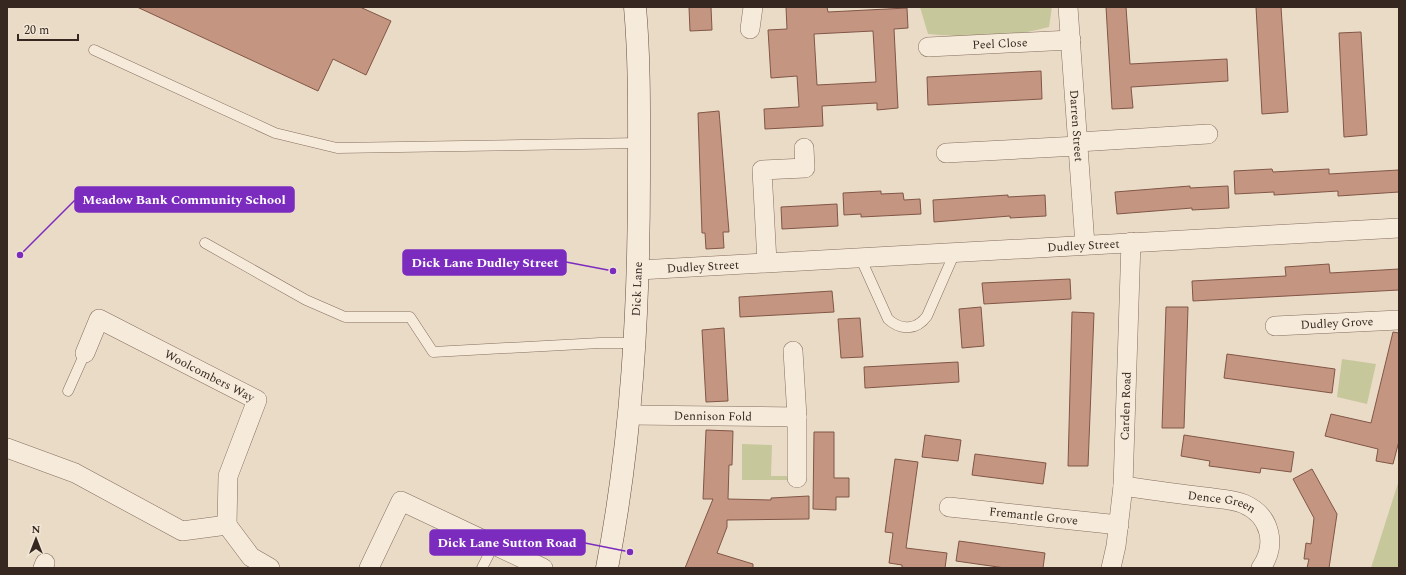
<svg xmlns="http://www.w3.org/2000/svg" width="1406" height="575" viewBox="0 0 1406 575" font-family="Spectral,serif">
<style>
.green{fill:#c7c79c}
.building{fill:#c49581;stroke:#815646;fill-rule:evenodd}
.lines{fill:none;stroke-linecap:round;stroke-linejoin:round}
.lane-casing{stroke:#846e5e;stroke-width:11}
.street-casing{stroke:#846e5e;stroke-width:20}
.secondary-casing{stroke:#664f41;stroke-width:23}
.lane{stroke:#f6eada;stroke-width:10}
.street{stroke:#f6eada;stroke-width:19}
.secondary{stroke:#f6eada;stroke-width:22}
.labels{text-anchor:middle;stroke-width:3.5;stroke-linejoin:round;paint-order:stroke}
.street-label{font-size:12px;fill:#362820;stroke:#f2e7d6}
.leader{fill:none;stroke:#7b2cbf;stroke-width:1.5}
.callout-dot{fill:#7b2cbf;stroke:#f2e7d6;stroke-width:1.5}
.callout{fill:#7b2cbf;stroke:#7b2cbf;stroke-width:1.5}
.callout-label{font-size:13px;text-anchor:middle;font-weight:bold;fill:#fff}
</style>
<rect width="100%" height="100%" fill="#eadbc7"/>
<g class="green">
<path d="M920 7H1052L1049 27C1008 38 970 38 928 34Z"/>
<path d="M1342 359 1376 364 1367 404 1337 397Z"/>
<path d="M742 444 772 445 771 476H789V480H742Z"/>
<path d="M1399 480V568H1371Z"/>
</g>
<g class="building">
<path d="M137 7H360L391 21 366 75 333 59 318 91Z"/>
<path d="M689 7H711L712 30 690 31Z"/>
<path d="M786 7H827L828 12 907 8 908 28 894 29 898 108 877 110V103L822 106 823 126 765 129 764 109 799 107 797 76 771 78 768 30 787 29ZM873 31 876 82 817 85 814 34Z"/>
<path d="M1106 7H1126L1130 64 1227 59 1228 81 1131 87 1133 108 1112 109Z"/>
<path d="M1256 7H1281L1288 112 1262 114Z"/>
<path d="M1361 32 1367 135 1344 137 1339 33Z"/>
<path d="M1041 71 1042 99 928 105 927 77Z"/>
<path d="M719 111 729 232H723L724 248 706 249 705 233H702L698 113Z"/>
<path d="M1272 169 1273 172 1329 169V174L1399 170V192L1338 196V191L1274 195V192L1235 194 1234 171Z"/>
<path d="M1190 186V188L1228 186 1229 208 1192 210V208L1117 214 1115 192Z"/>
<path d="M881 191V194L903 193 904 200 920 199 921 214 861 217V214L844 215 843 193Z"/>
<path d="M1008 195V197L1045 195 1046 216 1010 218V216L934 222 933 200Z"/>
<path d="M837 204 838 226 782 229 781 207Z"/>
<path d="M1329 264 1330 273 1399 269V290L1193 301 1192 281 1286 276 1285 267Z"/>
<path d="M1070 279 1071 299 984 304 982 283Z"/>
<path d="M832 291 834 312 740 317 739 297Z"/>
<path d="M981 307 984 346 962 348 959 309Z"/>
<path d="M1166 307H1188L1184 428H1162Z"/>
<path d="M1072 312 1094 313 1088 466H1068Z"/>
<path d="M860 318 863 357 841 358 838 319Z"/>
<path d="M724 328 728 401 706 402 702 330Z"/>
<path d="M1393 332 1399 333V441L1393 464 1376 461 1378 449 1325 436 1331 414 1371 423Z"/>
<path d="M1227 354 1335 369 1332 393 1224 378Z"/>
<path d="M958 362 959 382 865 388 864 367Z"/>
<path d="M706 430 733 431 732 465H729L728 499 771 500V498L809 496V519L727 520V527L717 553 753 564V568H685L713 499H703Z"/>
<path d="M814 432H834V478H849V497H836V510L813 509Z"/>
<path d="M925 435 961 440 958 461 922 457Z"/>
<path d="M1184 435 1294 452 1291 472 1261 468 1260 473 1217 467 1209 466 1210 461 1181 456Z"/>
<path d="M975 454 1046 463 1043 484 972 475Z"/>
<path d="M895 459 918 462 906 548 947 553 945 568H902V565L889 563 893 533 885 532Z"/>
<path d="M1312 469 1337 514 1329 568H1307L1309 559H1304L1306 543 1311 544 1314 518 1293 479Z"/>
<path d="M959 541 1045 553 1043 568H1005L956 561Z"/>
</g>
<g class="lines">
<defs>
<g id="lane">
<path d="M94 50 275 133 337 148 639 143"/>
<path d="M205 243 306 300 345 317H410L433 352 600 343H634"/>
<path d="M860 257 888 319C901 331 917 330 927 316L955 252"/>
<path d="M68 391 85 353"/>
<path d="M482 568 494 544"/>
</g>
<g id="street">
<path id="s1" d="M1068 7 1085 245"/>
<path d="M750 29 753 7"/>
<path id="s2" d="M928 47 1071 40"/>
<path d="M1078 142 1208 134"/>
<path d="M946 153 1078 146"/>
<path d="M767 262 762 170 805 168 804 148"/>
<path id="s3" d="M639 270 1399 228"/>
<path id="s4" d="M1275 326 1399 320"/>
<path id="s5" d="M85 353 99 319 257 400 228 476 227 525"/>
<path id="s6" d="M629 415 797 417 793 351"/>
<path d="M7 448 75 473 182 531 227 525 251 557 270 568"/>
<path d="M797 478V417"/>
<path id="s7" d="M1123 486C1150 490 1178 494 1205 497 1218 499 1233 499 1244 504 1271 516 1277 545 1261 568"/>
<path id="s8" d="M949 507 1119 525"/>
<path d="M43 568 45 563"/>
<path d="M369 568 401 501 543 568"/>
<path id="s9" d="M1111 568 1116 546 1123 486 1131 242"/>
</g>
<g id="secondary">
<path id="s10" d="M607 568C632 439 639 308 639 176 639 120 640 63 635 7"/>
</g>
</defs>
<use href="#lane" class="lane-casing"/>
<use href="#street" class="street-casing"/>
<use href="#secondary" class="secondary-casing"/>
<use href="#lane" class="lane"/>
<use href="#street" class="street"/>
<use href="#secondary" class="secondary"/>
</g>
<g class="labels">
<g class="street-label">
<text dy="4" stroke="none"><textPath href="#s2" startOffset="72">Peel Close</textPath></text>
<text dy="4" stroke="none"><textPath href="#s1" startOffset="119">Darren Street</textPath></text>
<text dy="4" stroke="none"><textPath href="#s3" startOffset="445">Dudley Street</textPath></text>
<text dy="4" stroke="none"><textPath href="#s3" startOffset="64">Dudley Street</textPath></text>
<text dy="4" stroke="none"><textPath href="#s10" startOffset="281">Dick Lane</textPath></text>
<text dy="4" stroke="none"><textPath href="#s4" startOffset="62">Dudley Grove</textPath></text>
<text dy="4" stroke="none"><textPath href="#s5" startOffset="161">Woolcombers Way</textPath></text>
<text dy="4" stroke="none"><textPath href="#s9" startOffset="163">Carden Road</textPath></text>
<text dy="4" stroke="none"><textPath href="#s6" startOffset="84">Dennison Fold</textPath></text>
<text dy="4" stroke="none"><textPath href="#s7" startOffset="100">Dence Green</textPath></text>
<text dy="4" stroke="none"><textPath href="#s8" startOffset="85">Fremantle Grove</textPath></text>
</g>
</g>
<path class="leader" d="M20 255L75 200M613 271L566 262M630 552L585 543"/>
<g class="callout-dot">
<circle cx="20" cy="255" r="4"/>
<circle cx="613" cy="271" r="4"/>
<circle cx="630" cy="552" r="4"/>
</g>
<g class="callout">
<rect x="75" y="187" width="219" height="25" rx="4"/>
<rect x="403" y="250" width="163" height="25" rx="4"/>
<rect x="430" y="530" width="155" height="25" rx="4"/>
</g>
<g class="callout-label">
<text x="184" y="204">Meadow Bank Community School</text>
<text x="485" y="267">Dick Lane Dudley Street</text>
<text x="507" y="547">Dick Lane Sutton Road</text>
</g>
<rect width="1406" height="575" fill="none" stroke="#362820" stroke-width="16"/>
<g transform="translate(36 539)" stroke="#f2e7d6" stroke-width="3" paint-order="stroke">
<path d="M0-3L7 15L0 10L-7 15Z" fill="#362820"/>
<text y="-6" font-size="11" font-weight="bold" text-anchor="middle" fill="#362820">N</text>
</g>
<path d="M18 34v6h60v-6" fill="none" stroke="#362820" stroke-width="2"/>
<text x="24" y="34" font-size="12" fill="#362820" stroke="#f2e7d6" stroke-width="3" paint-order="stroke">20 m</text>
</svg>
